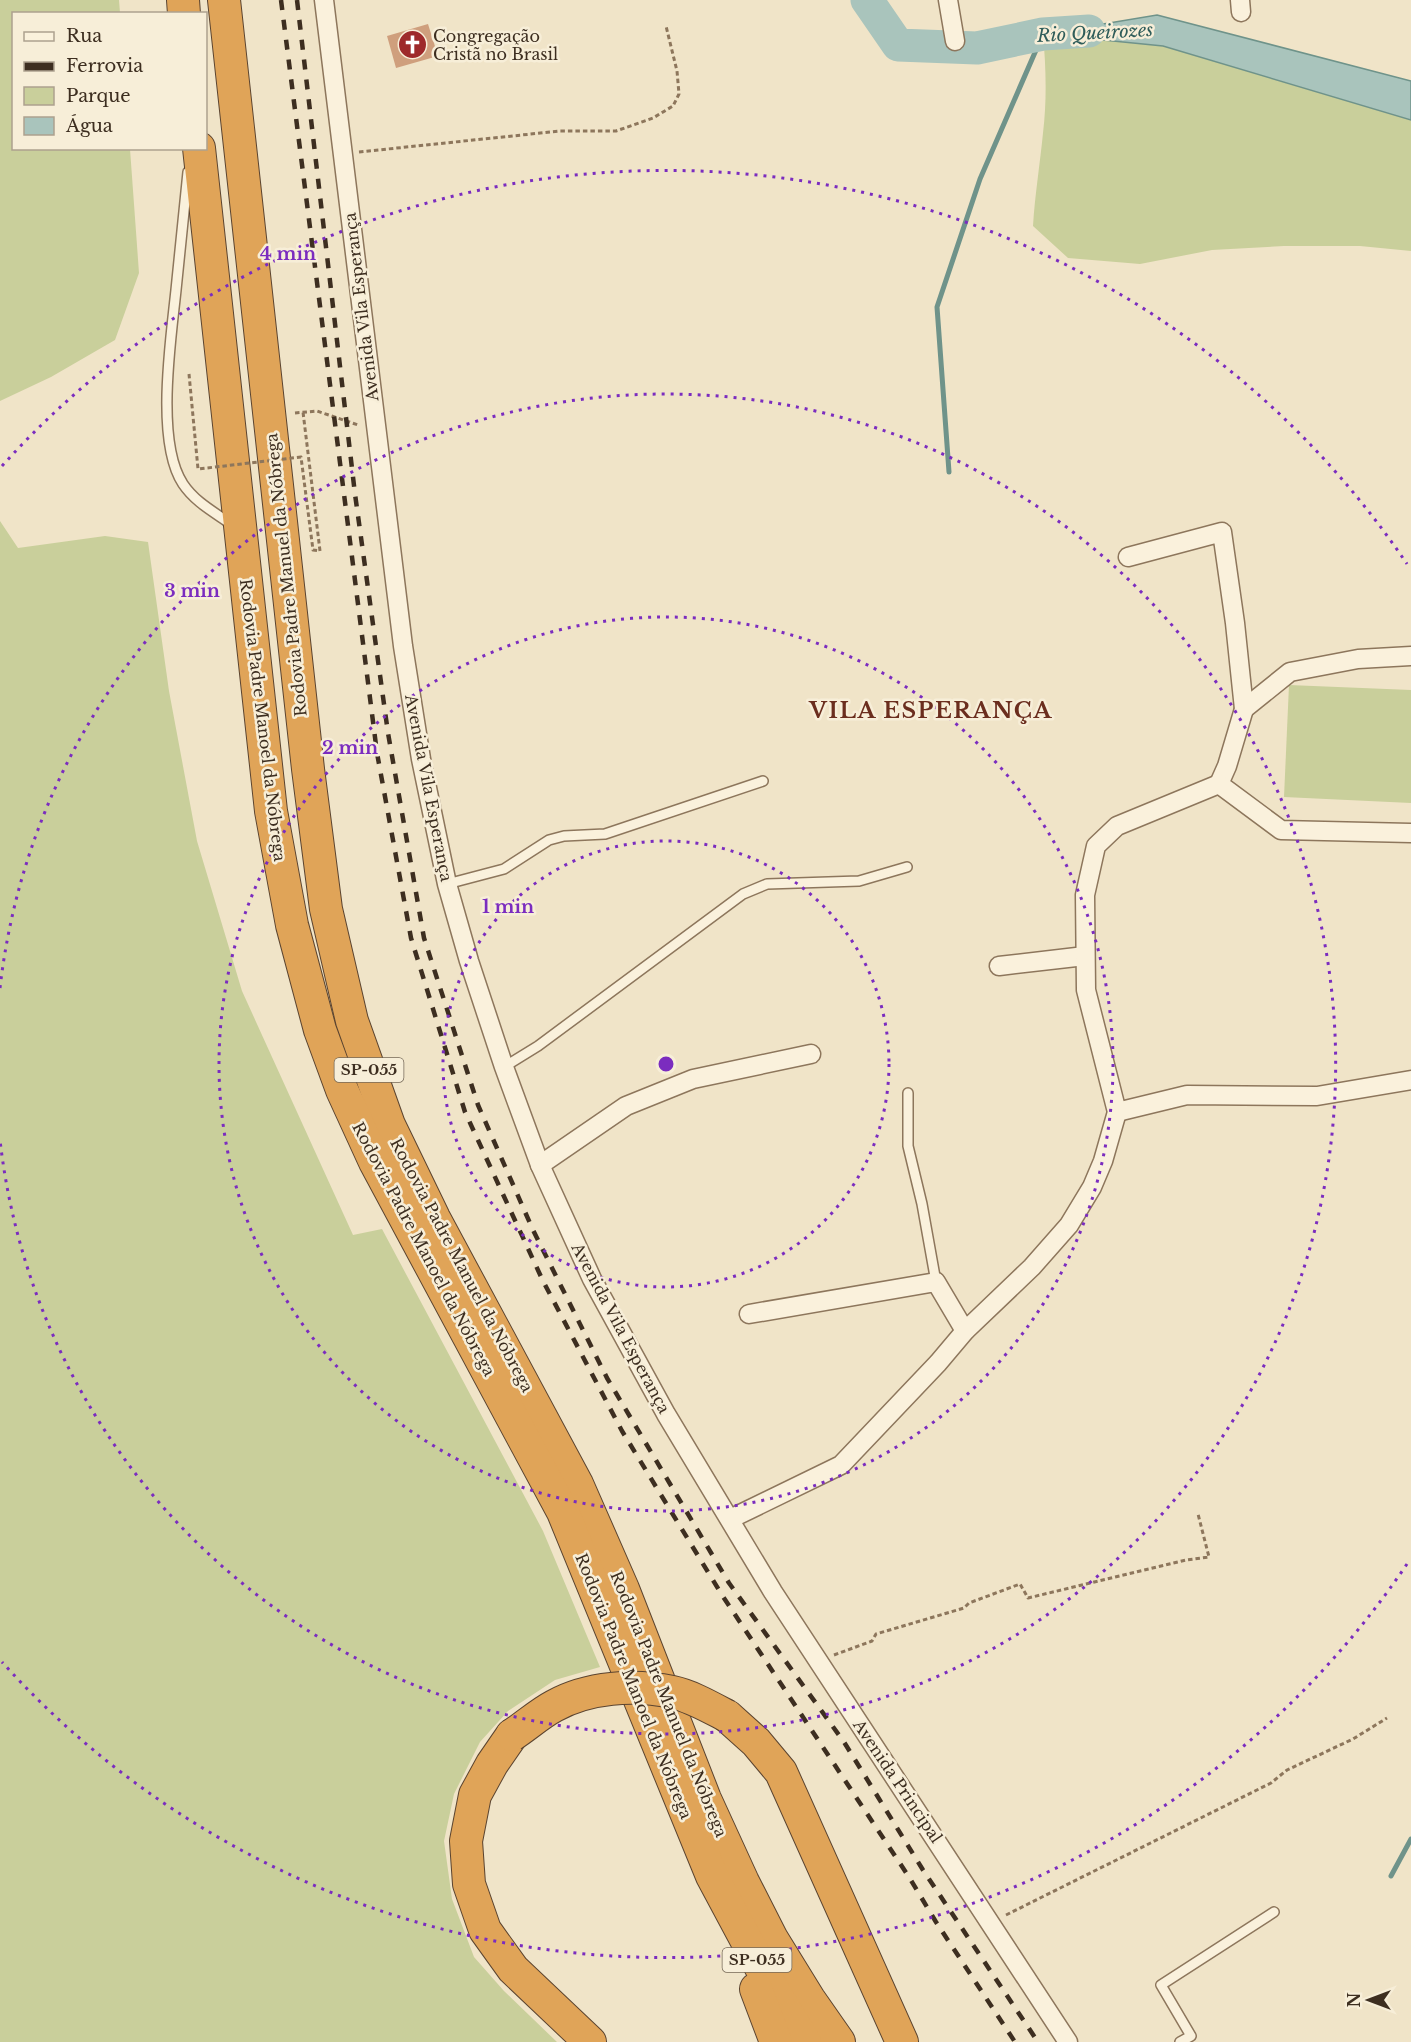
<svg xmlns="http://www.w3.org/2000/svg" width="1411" height="2042" viewBox="0 0 1411 2042" font-family="'Libre Baskerville',serif">
<style>
.green{fill:#c9cf9b}
.water{fill:#a9c4bc;stroke:#6f938a;stroke-width:1.5}
.lines{fill:none;stroke-linecap:round;stroke-linejoin:round}
.stream{stroke:#6f938a;stroke-width:5}
.river{stroke:#a9c4bc;stroke-width:33}
.building{fill:#cf9f7d}
.service-casing{stroke:#8d765c;stroke-width:12}
.minor-casing{stroke:#8d765c;stroke-width:21}
.motorway-casing{stroke:#5b4430;stroke-width:34}
.path{stroke:#8d765c;stroke-width:3;stroke-dasharray:4.5 3;stroke-linecap:butt}
.service{stroke:#faf1dc;stroke-width:9}
.minor{stroke:#faf1dc;stroke-width:18}
.motorway{stroke:#e0a458;stroke-width:32}
.rail{stroke:#3d2e20;stroke-width:4.5;stroke-dasharray:10 10;stroke-linecap:butt}
.motorway-bridge-casing{stroke:#5b4430;stroke-width:34;stroke-linecap:butt}
.path-bridge{stroke:#8d765c;stroke-width:3;stroke-dasharray:4.5 3;stroke-linecap:butt}
.motorway-bridge{stroke:#e0a458;stroke-width:32}
.ring{fill:none;stroke:#7b2cbf;stroke-width:3;stroke-dasharray:3 6}
.labels{text-anchor:middle;stroke-width:5;stroke-linejoin:round;paint-order:stroke}
.shield{fill:#f7eed8;stroke:#756857;stroke-width:1.5}
.shield-label{font-size:15px;font-weight:bold;fill:#3d2e20}
.poi-label{font-size:16px;fill:#3d2e20;stroke:#f7eed8;text-anchor:start}
.street-label{font-size:16px;fill:#3d2e20;stroke:#f7eed8}
.water-label{font-size:18px;font-style:italic;fill:#2f5d5a;stroke:#f7eed8}
.district-label{font-size:22px;font-weight:bold;letter-spacing:1.5px;fill:#6b2e1e;stroke:#f7eed8}
.centre{fill:#7b2cbf;stroke:#f7eed8;stroke-width:3}
.ring-label{font-size:18px;text-anchor:middle;font-weight:bold;fill:#7b2cbf;stroke:#f7eed8;stroke-width:5;stroke-linejoin:round;paint-order:stroke}
</style>
<rect width="100%" height="100%" fill="#f0e4c8"/>
<g class="green">
<path d="M0 0H119L120 13 14 14V148L130 149 139 273 115 340 51 377 0 401Z"/>
<path d="M1043 34 1163 46 1411 120V251L1360 246H1284L1212 250 1140 264 1068 258 1033 226C1035 194 1040 164 1043 133 1047 100 1046 67 1043 34Z"/>
<path d="M0 521 18 548 105 536 148 542 169 691 197 841 242 991 353 1235 382 1229 543 1531 600 1667 555 1680 508 1711 480 1742 454 1794 444 1841 452 1899 474 1957 504 1991 557 2042H0Z"/>
<path d="M1289 685 1411 690V803L1284 797Z"/>
</g>
<path class="water" d="M1157 15 1411 81V120L1163 46 1043 34Z"/>
<g class="lines">
<g class="stream">
<path d="M949 472 937 307 980 179 1043 34"/>
<path d="M1391 1876 1411 1839"/>
</g>
<path class="river" d="M867 0 898 45 977 48 1043 34 1089 31"/>
</g>
<path class="building" d="M428 24 438 56 396 68 387 36Z"/>
<g class="lines">
<defs>
<g id="service">
<path d="M188 172C184 211 180 251 176 290 171 339 155 442 183 484 195 502 214 512 231 524"/>
<path d="M447 884 504 869 549 840 564 836 605 834 763 781"/>
<path d="M504 1067 538 1046 743 894 767 884 859 881 907 867"/>
<path d="M908 1093V1146L922 1204 936 1282"/>
<path d="M1180 2042 1191 2036 1161 1985 1274 1912"/>
</g>
<g id="minor">
<path d="M324 0 403 646 421 759 447 884 469 961 504 1067 540 1165 592 1279 666 1414 773 1592 1068 2042"/>
<path d="M948 0 955 41"/>
<path d="M1240 0 1241 12"/>
<path d="M1128 557 1222 532 1235 623 1244 709 1227 766 1219 784 1281 830 1411 833"/>
<path d="M1244 709 1290 672 1358 659 1411 656"/>
<path d="M999 966 1085 956"/>
<path d="M1117 1112 1187 1095 1317 1096 1411 1080"/>
<path d="M540 1165 626 1106 693 1079 811 1054"/>
<path d="M749 1314 936 1282 965 1331"/>
<path d="M730 1519 841 1465 938 1363 965 1331 1032 1267 1069 1225 1092 1187 1103 1161 1117 1112 1086 990 1085 895 1096 846 1117 826 1219 784"/>
</g>
<g id="motorway">
<path d="M183 0 184 14"/>
<path d="M224 0 308 769 326 909 352 1021 389 1125 434 1218 577 1484 623 1589 705 1799 743 1882 772 1939 809 1999 839 2042"/>
<path d="M199 148 271 811 292 925 320 1030 342 1090 375 1162 563 1512 712 1876 773 1990 805 2042"/>
<path d="M727 1716 756 1742 781 1772 902 2042"/>
<path d="M512 1735 492 1764 475 1795 466 1841 469 1884 485 1930 513 1969 590 2042"/>
<path d="M756 1989 776 2042"/>
</g>
</defs>
<use href="#service" class="service-casing"/>
<use href="#minor" class="minor-casing"/>
<use href="#motorway" class="motorway-casing"/>
<g class="path">
<path d="M359 152 560 131H616L653 118 673 106 679 94 677 71 666 26"/>
<path d="M295 413 317 411 358 425"/>
<path d="M834 1655 872 1641 876 1634 964 1608 969 1603 1020 1584 1028 1598 1186 1560 1209 1557 1198 1514"/>
<path d="M1006 1915 1271 1783 1287 1770 1353 1739 1387 1718"/>
</g>
<use href="#service" class="service"/>
<use href="#minor" class="minor"/>
<use href="#motorway" class="motorway"/>
<g class="rail">
<path d="M281 0 377 753 411 938 465 1112 543 1281 622 1431 722 1595 909 1877 936 1922 1015 2042"/>
<path d="M297 0 355 494 388 733 424 938 478 1105 533 1230 607 1378 729 1583 844 1742 923 1870 1038 2042"/>
</g>
<defs>
<path id="motorway-bridge" d="M512 1735C526 1726 539 1714 554 1706 588 1687 634 1684 672 1692 691 1696 710 1707 727 1716"/>
</defs>
<use href="#motorway-bridge" class="motorway-bridge-casing"/>
<path class="path-bridge" d="M189 374 198 469 301 457 313 550 320 551 303 412"/>
<use href="#motorway-bridge" class="motorway-bridge"/>
</g>
<g class="ring">
<circle cx="666" cy="1064" r="223"/>
<circle cx="666" cy="1064" r="447"/>
<path d="M0 988A670 670 0 1 1 0 1140"/>
<path d="M1407 1564A894 894 0 0 1 2 1662M2 466A894 894 0 0 1 1407 564"/>
</g>
<defs>
<symbol id="church-disc" viewBox="-11 -11 22 22"><circle r="9.5" fill="#9e2a2b" stroke="#f7eed8"/><path d="M-1.2-6h2.4v3.5h3.3v2.4h-3.3V6h-2.4V-.1h-3.3v-2.4h3.3Z" fill="#fff"/></symbol>
</defs>
<g fill-rule="evenodd">
<use href="#church-disc" x="396" y="28" width="33" height="33"/>
</g>
<g class="labels">
<g class="shield">
<rect x="334.5" y="1058" width="69" height="24" rx="4.5"/>
<rect x="722.5" y="1948" width="69" height="24" rx="4.5"/>
</g>
<g class="shield-label">
<text x="369" y="1075">SP-055</text>
<text x="757" y="1965">SP-055</text>
</g>
<g class="poi-label">
<text x="433" y="42">Congregação<tspan x="433" dy="18">Cristã no Brasil</tspan></text>
</g>
<g class="street-label">
<text transform="translate(361 307) rotate(-97)" y="6">Avenida Vila Esperança</text>
<text transform="translate(286 575) rotate(-96)" y="6">Rodovia Padre Manuel da Nóbrega</text>
<text transform="translate(263 720) rotate(83)" y="6">Rodovia Padre Manoel da Nóbrega</text>
<text transform="translate(429 788) rotate(79)" y="6">Avenida Vila Esperança</text>
<text transform="translate(424 1249) rotate(62)" y="6">Rodovia Padre Manoel da Nóbrega</text>
<text transform="translate(462 1265) rotate(62)" y="6">Rodovia Padre Manuel da Nóbrega</text>
<text transform="translate(621 1328) rotate(62)" y="6">Avenida Vila Esperança</text>
<text transform="translate(634 1686) rotate(68)" y="6">Rodovia Padre Manoel da Nóbrega</text>
<text transform="translate(669 1704) rotate(68)" y="6">Rodovia Padre Manuel da Nóbrega</text>
<text transform="translate(898 1781) rotate(56)" y="6">Avenida Principal</text>
</g>
<g class="water-label">
<text transform="translate(1095 33) rotate(-3)" y="6">Rio Queirozes</text>
</g>
<g class="district-label">
<text x="931" y="718">VILA ESPERANÇA</text>
</g>
</g>
<circle cx="666" cy="1064" r="9" class="centre"/>
<g class="ring-label">
<text x="288" y="260">4 min</text>
<text x="192" y="597">3 min</text>
<text x="350" y="754">2 min</text>
<text x="508" y="913">1 min</text>
</g>
<rect x="12" y="12" width="195" height="138" fill="#f7eed8" stroke="#ada18e" stroke-width="1.5"/>
<rect x="24" y="32" width="30" height="9" fill="#faf1dc" stroke="#ada18e" stroke-width="1.5"/>
<text x="66" y="42" font-size="18" fill="#3d2e20">Rua</text>
<rect x="24" y="62" width="30" height="9" fill="#3d2e20" stroke="#ada18e" stroke-width="1.5"/>
<text x="66" y="72" font-size="18" fill="#3d2e20">Ferrovia</text>
<rect x="24" y="87" width="30" height="18" fill="#c9cf9b" stroke="#ada18e" stroke-width="1.5"/>
<text x="66" y="102" font-size="18" fill="#3d2e20">Parque</text>
<rect x="24" y="117" width="30" height="18" fill="#a9c4bc" stroke="#ada18e" stroke-width="1.5"/>
<text x="66" y="132" font-size="18" fill="#3d2e20">Água</text>
<g transform="translate(1369 2000) rotate(270)" stroke="#f7eed8" stroke-width="4.5" paint-order="stroke">
<path d="M0-4.5L10 22L0 15L-10 22Z" fill="#3d2e20"/>
<text y="-9" font-size="16" font-weight="bold" text-anchor="middle" fill="#3d2e20">N</text>
</g>
</svg>
